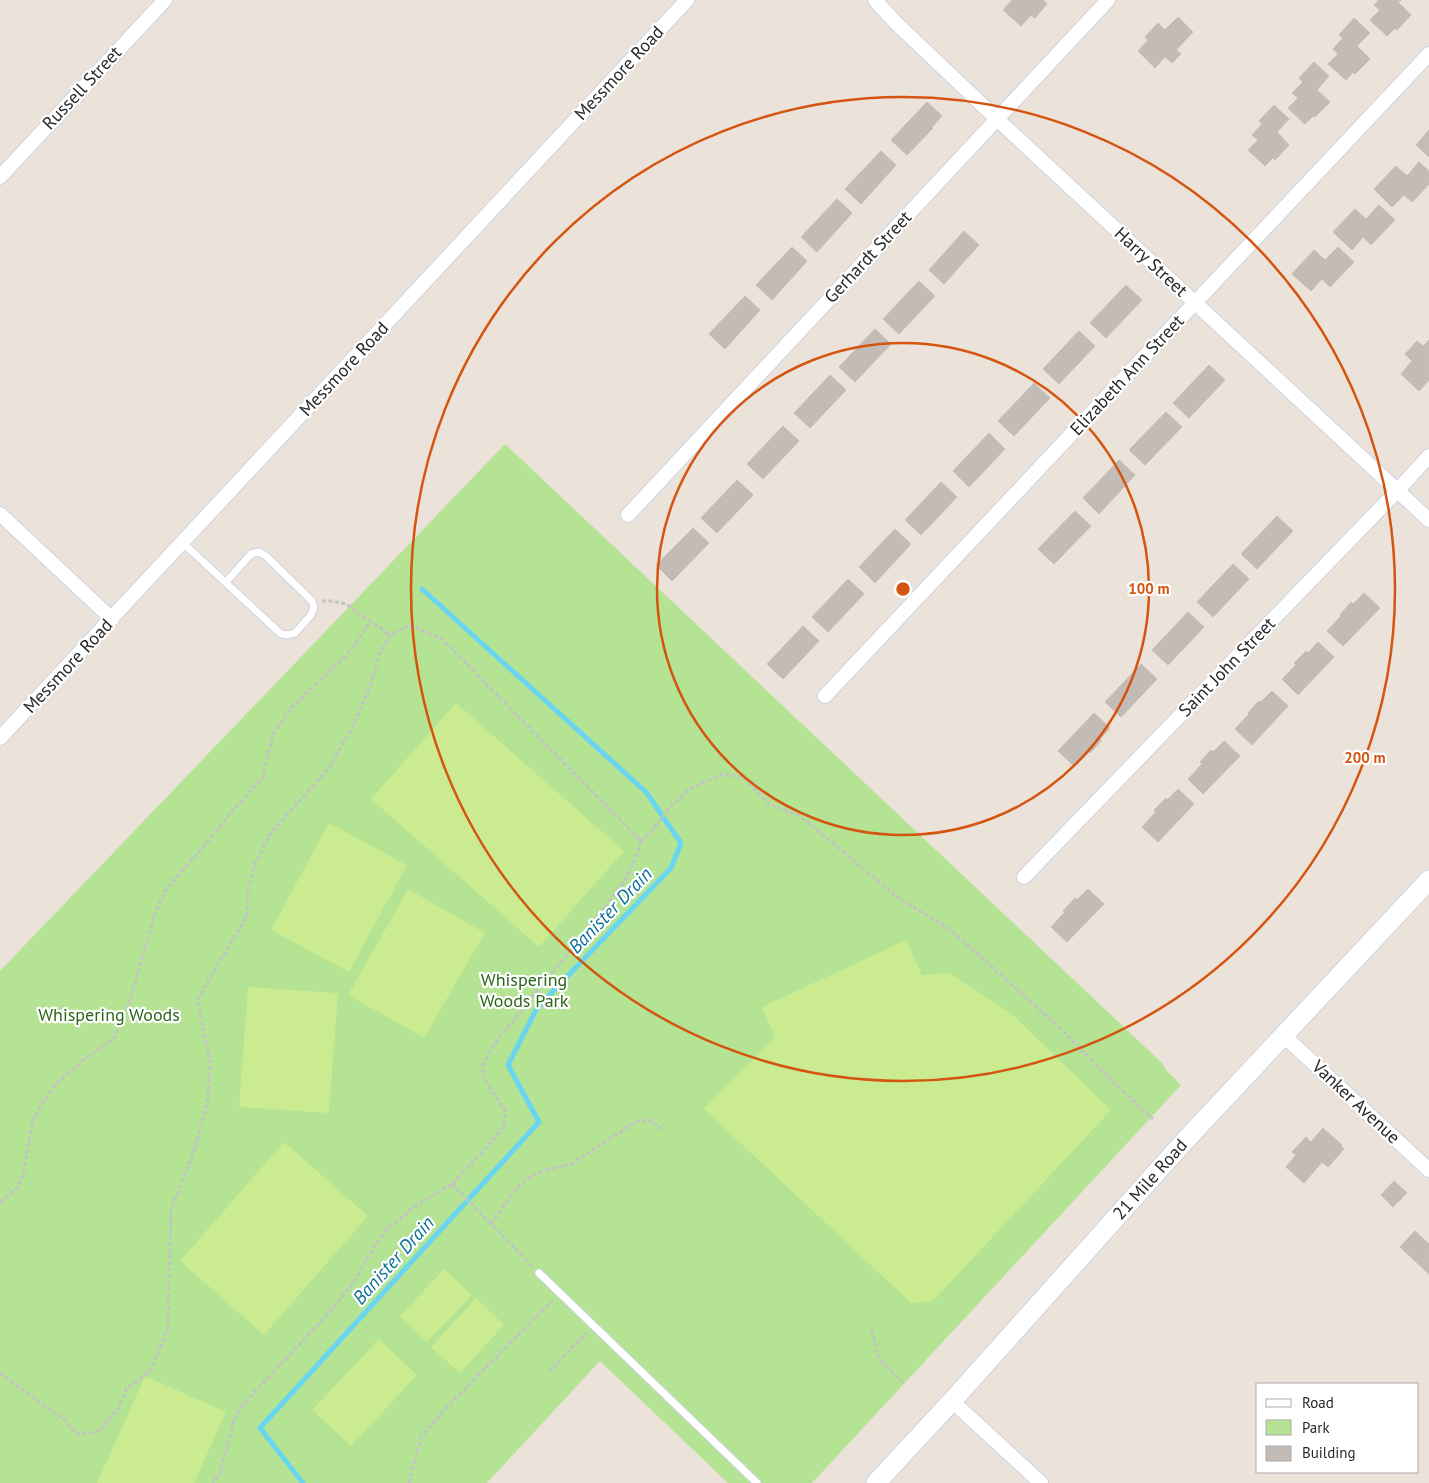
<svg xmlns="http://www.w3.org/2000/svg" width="1429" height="1483" viewBox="0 0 1429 1483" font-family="'PT Sans',sans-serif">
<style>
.green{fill:#b4e394}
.pitch{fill:#caeb8f}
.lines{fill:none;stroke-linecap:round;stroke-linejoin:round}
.stream{stroke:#69d5f0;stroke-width:5}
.building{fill:#c3bcb6;stroke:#c6beb3}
.lane-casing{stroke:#ced3e2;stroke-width:9}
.street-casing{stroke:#ced3e2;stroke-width:16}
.secondary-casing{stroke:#ced3e2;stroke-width:21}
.path{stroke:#c3c3c3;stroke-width:3;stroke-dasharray:4 2.5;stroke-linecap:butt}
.lane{stroke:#fff;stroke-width:7}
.street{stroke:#fff;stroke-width:14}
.secondary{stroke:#fff;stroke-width:19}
.ring{fill:none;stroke:#d5540f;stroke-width:2.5}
.labels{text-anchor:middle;stroke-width:4.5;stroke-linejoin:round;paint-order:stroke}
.street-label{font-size:18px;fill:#282828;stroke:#fff}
.park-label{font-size:18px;fill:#2d6518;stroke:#fff}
.water-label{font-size:19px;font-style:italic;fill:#0b7199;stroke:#fff}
.centre{fill:#d5540f;stroke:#fff;stroke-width:2.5}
.ring-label{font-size:15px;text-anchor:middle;font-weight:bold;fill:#d5540f;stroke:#fff;stroke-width:4.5;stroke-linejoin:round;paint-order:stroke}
</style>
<rect width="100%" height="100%" fill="#ebe2d9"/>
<path class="green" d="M505 444 1162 1063 1167 1071 1181 1085 812 1483H728L600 1361 487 1483H0V971Z"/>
<g class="pitch">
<path d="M456 703 624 851 539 947 371 799Z"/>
<path d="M329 823 407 865 349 972 271 930Z"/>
<path d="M408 889 485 933 424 1038 348 995Z"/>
<path d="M906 940 922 975 949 973 1013 1015 1111 1110 933 1301 911 1303 704 1109 775 1037 762 1007Z"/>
<path d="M248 987 338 993 329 1113 239 1107Z"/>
<path d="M284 1142 368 1216 264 1335 180 1261Z"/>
<path d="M444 1269 472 1295 427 1342 400 1316Z"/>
<path d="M476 1298 504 1325 460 1373 431 1347Z"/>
<path d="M379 1339 417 1375 351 1446 312 1410Z"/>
<path d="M145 1376 226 1412 194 1483H97Z"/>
</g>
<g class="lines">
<path class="stream" d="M303 1483 260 1428 539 1122 508 1065 537 1008 671 868 681 843 646 792 422 589"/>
</g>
<g class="building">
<path d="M1012 0H1043L1047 4 1035 18 1031 15 1021 26 1003 10Z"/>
<path d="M1379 0H1401L1398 2 1411 15 1397 30 1395 28 1387 36 1370 20 1380 10 1374 5Z"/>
<path d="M1178 17 1193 32 1176 50 1181 54 1172 63 1165 57 1155 68 1138 51 1148 40 1145 37 1158 23 1165 30Z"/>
<path d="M1354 18 1370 33 1357 46 1370 59 1355 74 1353 72 1346 80 1328 64 1338 54 1333 49 1343 38 1339 35Z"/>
<path d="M1314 62 1329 76 1317 90 1330 102 1315 117 1313 116 1305 124 1288 108 1298 98 1292 93 1303 82 1299 78Z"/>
<path d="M927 102 942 116 932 127 933 128 907 155 891 140Z"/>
<path d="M1274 105 1289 119 1277 132 1289 145 1275 160 1273 158 1265 166 1248 150 1258 140 1252 135 1262 124 1259 121Z"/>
<path d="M1429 130V157L1416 145Z"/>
<path d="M881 151 896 165 861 204 845 189Z"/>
<path d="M1419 162 1429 171V184L1412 202 1404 195 1392 207 1374 189 1396 166 1407 176Z"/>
<path d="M837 199 852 213 817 252 801 237Z"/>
<path d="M1379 205 1395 220 1371 245 1363 237 1352 250 1333 232 1355 209 1366 219Z"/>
<path d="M964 231 979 245 944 284 929 270Z"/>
<path d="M792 247 807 261 772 300 756 285Z"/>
<path d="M1338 247 1354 262 1330 287 1322 279 1311 291 1292 274 1314 250 1325 260Z"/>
<path d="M919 281 935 296 899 334 883 319Z"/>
<path d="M1126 285 1142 300 1106 338 1090 323Z"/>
<path d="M745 296 760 310 725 349 709 334Z"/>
<path d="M875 329 891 344 855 382 839 367Z"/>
<path d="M1079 331 1095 346 1059 384 1043 369Z"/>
<path d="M1429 340V380L1419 391 1401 374 1412 361 1405 354 1417 341 1423 346Z"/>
<path d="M1209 365 1225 380 1189 418 1173 403Z"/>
<path d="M830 375 846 390 810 428 794 413Z"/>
<path d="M1034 383 1050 398 1014 436 998 421Z"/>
<path d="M1166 412 1182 427 1145 465 1129 450Z"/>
<path d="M783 426 799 441 763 479 747 464Z"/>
<path d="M989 433 1005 449 969 487 953 471Z"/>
<path d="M1119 460 1135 475 1099 514 1083 498Z"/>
<path d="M737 480 753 495 717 533 701 518Z"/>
<path d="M941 482 957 497 921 535 905 520Z"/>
<path d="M1075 511 1091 526 1054 564 1038 549Z"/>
<path d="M1277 516 1293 531 1257 569 1241 554Z"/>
<path d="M693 528 709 543 672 581 656 565Z"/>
<path d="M895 529 911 544 875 583 859 567Z"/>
<path d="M1233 564 1249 579 1213 617 1197 602Z"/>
<path d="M848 579 864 594 828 632 812 617Z"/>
<path d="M1364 593 1380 608 1343 646 1327 631 1341 616 1340 615 1351 602 1353 604Z"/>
<path d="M1188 612 1204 627 1168 665 1152 650Z"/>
<path d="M803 626 819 641 783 679 767 664Z"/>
<path d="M1318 642 1334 657 1298 695 1282 679 1296 665 1294 663 1306 651 1308 653Z"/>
<path d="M1141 664 1157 679 1121 717 1105 702Z"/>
<path d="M1272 691 1288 706 1252 745 1235 729 1249 714 1248 713 1259 701 1261 702Z"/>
<path d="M1094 713 1110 728 1100 739 1101 741 1090 753 1088 751 1074 766 1058 751Z"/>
<path d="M1224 741 1240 756 1203 794 1188 779 1202 764 1200 762 1211 750 1213 752Z"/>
<path d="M1178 789 1194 804 1158 842 1142 827 1156 812 1154 810 1166 798 1167 800Z"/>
<path d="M1088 889 1104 904 1067 942 1051 927 1065 912 1063 911 1075 898 1077 900Z"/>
<path d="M1323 1128 1342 1145 1341 1146 1344 1149 1328 1167 1322 1162 1304 1183 1286 1167 1296 1155 1292 1152 1306 1137 1311 1142Z"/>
<path d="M1394 1181 1407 1193 1393 1207 1381 1195Z"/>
<path d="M1415 1231 1429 1244V1274L1400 1247Z"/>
</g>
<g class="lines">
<defs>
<g id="lane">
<path d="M183 543 281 634 288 635 295 633 311 615 314 607 312 601 266 556 259 552 251 554 226 582"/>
<path d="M539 1273 757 1483"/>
</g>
<g id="street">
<path d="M875 0 895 22 997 119 1429 520"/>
<path d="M0 177 165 0"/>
<path d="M0 514 112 619"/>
<path d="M628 515 1108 0"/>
<path d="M825 696 1429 54"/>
<path d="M0 738 687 0"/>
<path d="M1024 877 1397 491 1429 456"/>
<path d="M1283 1035 1429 1170"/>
<path d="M952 1401 1041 1483"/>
</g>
<g id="secondary">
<path id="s1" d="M876 1483 952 1401 1181 1145 1429 880"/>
</g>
</defs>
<use href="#lane" class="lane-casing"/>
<use href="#street" class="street-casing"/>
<use href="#secondary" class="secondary-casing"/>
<g class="path">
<path d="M322 601H331L346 604 390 635"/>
<path d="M641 841 651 832 670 807 689 789 723 774 743 777 769 804 800 816 900 899 951 930 1062 1030 1111 1080 1153 1119"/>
<path d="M452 1184 532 1266"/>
<path d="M0 1202 18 1187 23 1174 33 1120 43 1102 59 1081 86 1058 114 1038 129 1003 155 913 167 888 205 845 233 810 262 779 273 734 293 706 348 654 371 621"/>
<path d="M491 1224 511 1196 526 1179 543 1171 571 1164 637 1121 650 1120 663 1130"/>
<path d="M871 1330C876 1337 874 1349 879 1357 884 1366 897 1376 904 1384"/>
<path d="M549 1372 586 1333"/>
<path d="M0 1373 43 1405 60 1416 79 1435 100 1431 118 1409 126 1389 150 1372 168 1328 171 1210 194 1151 208 1099 210 1059 197 1000 247 916V892L254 866 270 834 329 768 352 728 370 687 378 657 390 635 410 625 442 639 641 841 636 857 625 880 597 917 492 1047 483 1065 484 1079 506 1112 503 1126 494 1139 452 1184 415 1206 384 1232 368 1257 354 1282 327 1315 247 1400 234 1419 220 1473 213 1483"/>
<path d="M409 1483 421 1437 443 1411 552 1301"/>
</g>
<use href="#lane" class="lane"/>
<use href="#street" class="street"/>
<use href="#secondary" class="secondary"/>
</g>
<g class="ring">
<circle cx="903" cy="589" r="246"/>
<circle cx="903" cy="589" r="492"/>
</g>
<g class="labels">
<g class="street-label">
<text transform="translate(619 73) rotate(-47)" y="6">Messmore Road</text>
<text transform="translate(82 88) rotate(-47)" y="6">Russell Street</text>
<text transform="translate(868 257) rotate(-47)" y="6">Gerhardt Street</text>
<text transform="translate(1151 262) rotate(43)" y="6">Harry Street</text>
<text transform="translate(344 369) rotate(-47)" y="6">Messmore Road</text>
<text transform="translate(1127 375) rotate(-47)" y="6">Elizabeth Ann Street</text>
<text transform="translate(68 666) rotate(-47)" y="6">Messmore Road</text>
<text transform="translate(1227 667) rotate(-46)" y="6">Saint John Street</text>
<text transform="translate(1356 1102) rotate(43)" y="6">Vanker Avenue</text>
<text dy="6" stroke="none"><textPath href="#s1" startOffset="409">21 Mile Road</textPath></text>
</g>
<g class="park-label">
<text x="524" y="986">Whispering<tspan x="524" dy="21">Woods Park</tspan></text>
<text x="109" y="1021">Whispering Woods</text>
</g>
<g class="water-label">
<text transform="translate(610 910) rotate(-46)" y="7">Banister Drain</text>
<text transform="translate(393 1260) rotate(-48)" y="7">Banister Drain</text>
</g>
</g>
<circle cx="903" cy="589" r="8" class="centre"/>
<g class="ring-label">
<text x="1149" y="594">100 m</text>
<text x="1365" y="763">200 m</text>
</g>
<rect x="1256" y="1383" width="162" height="90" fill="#ffffff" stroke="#a9a9a9"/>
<rect x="1266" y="1399" width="25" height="8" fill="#ffffff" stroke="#a9a9a9"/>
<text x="1302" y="1408" font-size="15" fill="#282828">Road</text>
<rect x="1266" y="1420" width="25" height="15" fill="#b4e394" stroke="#a9a9a9"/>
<text x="1302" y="1433" font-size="15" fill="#282828">Park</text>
<rect x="1266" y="1446" width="25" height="15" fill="#c3bcb6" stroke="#a9a9a9"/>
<text x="1302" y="1458" font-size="15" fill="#282828">Building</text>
</svg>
